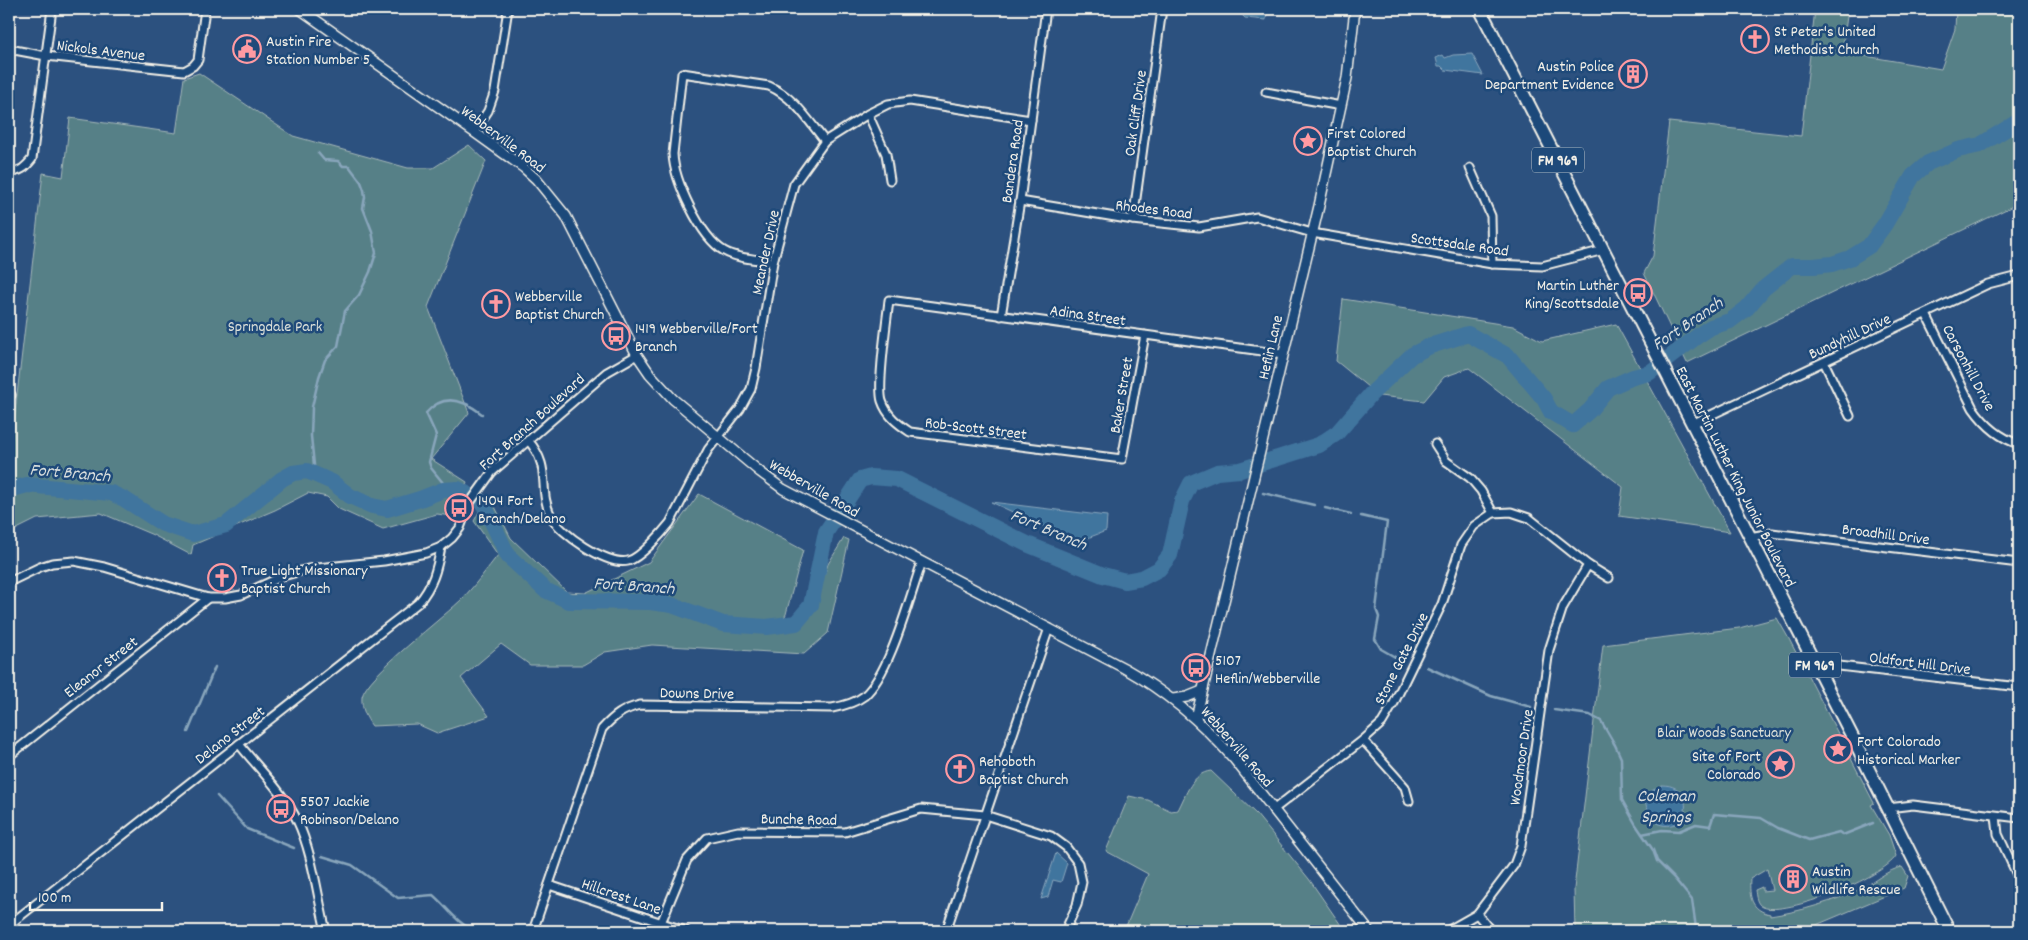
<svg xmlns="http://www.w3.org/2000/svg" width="2028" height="940" viewBox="0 0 2028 940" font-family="Dekko,sans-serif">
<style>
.green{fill:#578087;stroke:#a6b8b8}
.water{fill:#41749e;stroke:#89a6bc}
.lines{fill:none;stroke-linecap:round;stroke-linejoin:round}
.stream{stroke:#89a6bc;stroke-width:2.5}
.river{stroke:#41749e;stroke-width:16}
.minor-casing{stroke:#f4f1e8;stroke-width:11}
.tertiary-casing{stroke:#f4f1e8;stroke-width:12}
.primary-casing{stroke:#f4f1e8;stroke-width:15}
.minor{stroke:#1f4a7a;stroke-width:7}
.tertiary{stroke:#1f4a7a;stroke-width:9}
.primary{stroke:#1f4a7a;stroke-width:11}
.labels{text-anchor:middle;stroke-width:5;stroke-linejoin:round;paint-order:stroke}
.shield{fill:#1f4a7a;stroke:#b4bfc7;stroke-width:1}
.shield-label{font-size:15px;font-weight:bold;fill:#f4f1e8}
.poi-label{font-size:16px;fill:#f4f1e8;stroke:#1f4a7a;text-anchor:start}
.street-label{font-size:16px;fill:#f4f1e8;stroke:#1f4a7a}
.park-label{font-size:16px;fill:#dce0d9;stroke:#1f4a7a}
.water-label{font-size:18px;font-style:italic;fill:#d9dedd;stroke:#1f4a7a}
</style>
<rect width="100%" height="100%" fill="#2c517f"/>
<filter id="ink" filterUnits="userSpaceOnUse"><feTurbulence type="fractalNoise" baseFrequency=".02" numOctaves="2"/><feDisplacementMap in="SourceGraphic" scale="10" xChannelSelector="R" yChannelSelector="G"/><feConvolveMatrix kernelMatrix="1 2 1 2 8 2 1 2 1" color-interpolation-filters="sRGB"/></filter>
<g filter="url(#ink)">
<g class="green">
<path d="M1815 9H1848L1842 52 1941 69 1955 29 1956 9H2019V203L1687 363 1644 273 1653 256 1669 122 1801 136Z"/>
<path d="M199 73 293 136 408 168H433L469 145 486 161 428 307 469 413 431 459 467 482 451 516 437 514 383 529 339 509 327 497 308 493 275 510 193 545 191 555 153 535 101 513 37 519 9 533V447L11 446 43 173 63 177 70 118 176 133 184 78Z"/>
<path d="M1343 299 1513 326 1542 341 1616 324 1730 532 1619 516 1623 487 1469 368 1444 377 1424 401 1379 396 1336 361Z"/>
<path d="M699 494 803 550 786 614 778 630 798 627 813 609 828 564 844 538 849 540 828 633 804 654 652 645 605 652 583 665H530L501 644 461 678 489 716 437 733 417 724 372 726C366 718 361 707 362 697 365 676 446 616 464 597 476 584 487 569 498 555L474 521 488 496 490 497 511 538 567 592 585 593 649 562Z"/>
<path d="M1777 618 1789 639 1874 803 1871 805 1889 835 1896 856C1884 877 1785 917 1763 907 1756 904 1756 896 1755 890L1762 887V891L1772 890 1767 869 1750 879C1749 897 1751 910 1770 914V916C1803 911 1832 902 1862 888 1876 881 1887 870 1902 867L1908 876 1904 888 1802 931H1771L1768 926V931H1575L1574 889 1603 645 1739 628Z"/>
<path d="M1211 771 1256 814 1309 879 1345 931H1124L1148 874 1106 851 1129 796 1148 800 1171 811 1178 810C1186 795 1192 773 1211 771Z"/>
</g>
<g class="water">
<path d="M1236 9H1267L1266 20 1245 18Z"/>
<path d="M1472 54 1483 75 1445 70 1441 66H1438L1436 58 1443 55 1445 58 1453 55Z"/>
<path d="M991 502 1107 516 1106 531 1077 542Z"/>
<path d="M1662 785C1684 785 1690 803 1682 821 1659 833 1650 820 1644 798L1648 793Z"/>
<path d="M1056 853 1067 863 1061 882 1053 880 1048 897 1041 899Z"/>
</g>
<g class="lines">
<g class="stream">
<path d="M1233 471 1241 477"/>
<path d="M315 475 311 436 312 407 319 377 325 360 338 346 345 311 359 295 370 272 376 253 372 231 363 208 365 197 364 190 361 182 349 166H343L338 161 324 160 318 153"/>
<path d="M448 489 431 468 429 462 436 435 426 413C443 393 463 399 482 414"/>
<path d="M1263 493 1314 505"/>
<path d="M1325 508 1351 514"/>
<path d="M1361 516 1387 522 1376 609 1379 617 1375 639 1381 649 1402 661"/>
<path d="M1427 667 1491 696 1531 707"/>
<path d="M1554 710 1590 715 1601 721 1615 745 1621 758 1622 800 1636 825 1653 850 1657 861 1674 878 1692 900 1696 928"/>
<path d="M188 732 215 667"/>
<path d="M217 796 247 829 294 848"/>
<path d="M1642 834 1662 830 1679 831 1696 824 1710 826 1714 814 1761 818 1778 828 1809 840 1839 832 1843 835 1873 823"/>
<path d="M322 856 352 865 398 898 433 895C447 907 458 925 476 931"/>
</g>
<path class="river" d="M9 490 27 485 111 493 124 499 163 524 193 534 226 525 282 479 293 473 307 471 332 482 350 496 372 506 387 509 420 499 443 490 458 489 483 503 508 556 545 590 569 601 650 602 672 605 723 624 767 627 796 623 811 605 826 532 860 480 871 477 897 479 1027 544 1103 575 1125 581 1142 578 1159 569 1170 555 1182 501 1191 483 1217 472 1240 470 1319 445 1337 433 1371 394 1412 355 1430 346 1468 334 1508 356 1544 399 1551 412 1573 425 1590 410 1608 388 1633 377 1649 373 1699 335 1711 327 1730 321 1747 308 1763 289 1792 266H1814L1832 264 1850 258 1869 246 1885 224 1913 176 1928 163 1958 150 1980 145 2019 121"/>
<defs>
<g id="minor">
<path d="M9 49 46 56 184 71 193 66 198 60 205 9"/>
<path d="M1266 92 1341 106"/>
<path d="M868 114 886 154 890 180"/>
<path d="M474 132 488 111 495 91 508 9"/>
<path d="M1470 168 1491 216 1492 264"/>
<path d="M9 172C20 172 25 168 32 159L52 9"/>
<path d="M1020 201 1133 220 1199 227 1257 217 1312 233 1492 264 1542 266 1604 250"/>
<path d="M1133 220 1162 9"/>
<path d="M773 262C757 259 738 259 724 251 700 237 674 180 673 154L682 73 769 86C794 97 808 120 825 141"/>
<path d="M1926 314 1973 408C1985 425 1999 438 2019 444"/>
<path d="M1001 316 1020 201 1046 9"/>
<path d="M1145 335 1122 459 910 432C898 424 887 416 882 401 877 385 887 320 889 300L1283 354"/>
<path d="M1824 362 1850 416"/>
<path d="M9 395H11"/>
<path d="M1692 424 1988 284 2019 276"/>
<path d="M528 440C553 469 537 488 551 516 559 533 607 566 628 561 640 558 662 533 670 523L708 450 740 409 751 389 756 368 773 262 794 184 825 141 868 114 888 104 910 101 1031 120"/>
<path d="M1435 444 1446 461 1470 478 1481 491 1493 513 1511 512 1529 518 1588 565 1609 578"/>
<path d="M1749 537 1772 533 2019 563"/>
<path d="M9 582 40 567 52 563 74 561 104 567 208 598H225L241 595 283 576 308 569 384 561 426 553 441 547 452 538 460 528 469 504 492 472 607 372 637 355"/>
<path d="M1818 669 1839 666 2019 687"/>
<path d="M1363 740 1405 787 1409 801"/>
<path d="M239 744C258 768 283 792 297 820 313 854 317 895 326 931"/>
<path d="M9 756 208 598"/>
<path d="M1888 808 1913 805 2019 818"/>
<path d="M1273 810 1363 740 1382 723 1394 703 1442 604 1461 545 1474 526 1493 513"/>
<path d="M1996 816 1998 834 2019 879"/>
<path d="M549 885 686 931"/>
<path d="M1477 914 1491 931"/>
<path d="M661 923 687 860 707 838 738 831 845 832 921 809 985 815 1051 836 1066 847 1078 863 1082 882 1077 905 1065 931"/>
<path d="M9 925 418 603C433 586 437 569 441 547"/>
<path d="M533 931 602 729C614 716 623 709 640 705L832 708C843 706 855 703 864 696 890 674 910 596 922 562"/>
<path d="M946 931 1049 628"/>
<path d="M1447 931 1477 914 1514 865 1521 846 1549 650 1563 607 1588 565"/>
</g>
<g id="tertiary">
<path d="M300 9 474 132 524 168 536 179 566 216 637 355 650 374 673 399 760 472 783 489 1124 668C1167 692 1202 722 1234 759L1369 931"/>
<path d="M1173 699 1187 697 1202 691"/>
<path d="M1196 718 1319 206 1347 78 1355 9"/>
</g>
<path id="primary" d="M1480 9 1853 738 1949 931"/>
</defs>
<use href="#minor" class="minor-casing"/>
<use href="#tertiary" class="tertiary-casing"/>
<use href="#primary" class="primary-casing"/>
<use href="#minor" class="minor"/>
<use href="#tertiary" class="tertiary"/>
<use href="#primary" class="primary"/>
</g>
</g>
<defs>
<symbol id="church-ring" viewBox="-11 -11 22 22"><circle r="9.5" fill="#1f4a7a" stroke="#ff9aa2" stroke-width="1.5"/><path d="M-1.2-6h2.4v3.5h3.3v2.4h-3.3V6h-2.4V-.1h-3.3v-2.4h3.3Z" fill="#ff9aa2"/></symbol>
<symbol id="civic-ring" viewBox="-11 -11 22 22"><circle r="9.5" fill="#1f4a7a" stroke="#ff9aa2" stroke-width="1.5"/><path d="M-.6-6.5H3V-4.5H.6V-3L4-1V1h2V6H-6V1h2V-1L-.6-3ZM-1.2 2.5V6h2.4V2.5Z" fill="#ff9aa2"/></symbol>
<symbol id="building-ring" viewBox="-11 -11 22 22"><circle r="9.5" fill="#1f4a7a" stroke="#ff9aa2" stroke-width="1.5"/><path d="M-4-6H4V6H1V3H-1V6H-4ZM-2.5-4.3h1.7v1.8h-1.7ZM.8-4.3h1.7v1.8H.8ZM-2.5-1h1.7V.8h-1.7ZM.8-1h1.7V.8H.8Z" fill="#ff9aa2"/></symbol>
<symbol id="sight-ring" viewBox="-11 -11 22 22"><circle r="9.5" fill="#1f4a7a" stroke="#ff9aa2" stroke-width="1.5"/><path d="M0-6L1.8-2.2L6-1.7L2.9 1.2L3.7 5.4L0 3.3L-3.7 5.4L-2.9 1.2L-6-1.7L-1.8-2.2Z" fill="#ff9aa2"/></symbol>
<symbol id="bus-ring" viewBox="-11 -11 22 22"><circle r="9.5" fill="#1f4a7a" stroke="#ff9aa2" stroke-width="1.5"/><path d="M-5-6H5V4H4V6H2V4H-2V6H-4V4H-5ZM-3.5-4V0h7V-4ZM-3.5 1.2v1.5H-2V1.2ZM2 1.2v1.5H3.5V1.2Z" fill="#ff9aa2"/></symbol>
</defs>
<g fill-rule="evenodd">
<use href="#church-ring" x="1739" y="23" width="32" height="32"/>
<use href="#civic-ring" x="231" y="33" width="32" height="32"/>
<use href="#building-ring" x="1617" y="58" width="32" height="32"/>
<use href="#sight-ring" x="1292" y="125" width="32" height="32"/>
<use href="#bus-ring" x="1622" y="277" width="32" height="32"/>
<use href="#church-ring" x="480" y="288" width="32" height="32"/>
<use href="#bus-ring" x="600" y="320" width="32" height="32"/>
<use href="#bus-ring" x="443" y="492" width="32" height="32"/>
<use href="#church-ring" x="206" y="562" width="32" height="32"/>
<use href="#bus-ring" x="1180" y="652" width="32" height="32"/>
<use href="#sight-ring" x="1822" y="733" width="32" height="32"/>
<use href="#sight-ring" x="1764" y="748" width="32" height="32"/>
<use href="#church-ring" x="944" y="753" width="32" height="32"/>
<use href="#bus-ring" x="265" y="793" width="32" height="32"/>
<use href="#building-ring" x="1777" y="863" width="32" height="32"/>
</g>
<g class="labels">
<g class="shield">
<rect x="1532" y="147.5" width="52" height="25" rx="4"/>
<rect x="1789" y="652.5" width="52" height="25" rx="4"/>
</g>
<g class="shield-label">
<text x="1558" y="165">FM 969</text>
<text x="1815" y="670">FM 969</text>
</g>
<g class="poi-label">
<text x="1774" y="36">St Peter's United<tspan x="1774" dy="18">Methodist Church</tspan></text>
<text x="266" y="46">Austin Fire<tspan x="266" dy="18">Station Number 5</tspan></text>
<text x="1614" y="71" text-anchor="end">Austin Police<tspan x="1614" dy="18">Department Evidence</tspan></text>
<text x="1327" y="138">First Colored<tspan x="1327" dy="18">Baptist Church</tspan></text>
<text x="1619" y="290" text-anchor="end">Martin Luther<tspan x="1619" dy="18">King/Scottsdale</tspan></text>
<text x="515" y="301">Webberville<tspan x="515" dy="18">Baptist Church</tspan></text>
<text x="635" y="333">1419 Webberville/Fort<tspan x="635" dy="18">Branch</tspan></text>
<text x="478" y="505">1404 Fort<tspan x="478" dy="18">Branch/Delano</tspan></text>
<text x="241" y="575">True Light Missionary<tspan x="241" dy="18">Baptist Church</tspan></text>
<text x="1215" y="665">5107<tspan x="1215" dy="18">Heflin/Webberville</tspan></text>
<text x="1857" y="746">Fort Colorado<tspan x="1857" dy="18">Historical Marker</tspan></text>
<text x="1761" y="761" text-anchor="end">Site of Fort<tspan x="1761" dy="18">Colorado</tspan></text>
<text x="979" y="766">Rehoboth<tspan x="979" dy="18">Baptist Church</tspan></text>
<text x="300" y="806">5507 Jackie<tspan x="300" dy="18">Robinson/Delano</tspan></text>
<text x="1812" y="876">Austin<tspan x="1812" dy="18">Wildlife Rescue</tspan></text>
</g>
<g class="street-label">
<text transform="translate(101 49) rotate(7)" y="6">Nickols Avenue</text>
<text transform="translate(1134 113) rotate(-82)" y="6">Oak Cliff Drive</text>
<text transform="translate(504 138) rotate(37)" y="6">Webberville Road</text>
<text transform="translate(1011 161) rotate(-82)" y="6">Bandera Road</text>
<text transform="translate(1154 208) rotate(7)" y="6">Rhodes Road</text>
<text transform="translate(1460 243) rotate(8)" y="6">Scottsdale Road</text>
<text transform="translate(764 252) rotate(-78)" y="6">Meander Drive</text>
<text transform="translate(1088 314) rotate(8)" y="6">Adina Street</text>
<text transform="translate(1849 335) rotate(-25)" y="6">Bundyhill Drive</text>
<text transform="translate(1269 347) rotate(-77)" y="6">Heflin Lane</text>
<text transform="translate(1970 367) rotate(62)" y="6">Carsonhill Drive</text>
<text transform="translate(1120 395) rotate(-80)" y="6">Baker Street</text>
<text transform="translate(531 421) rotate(-42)" y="6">Fort Branch Boulevard</text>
<text transform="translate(976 427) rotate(7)" y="6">Rob-Scott Street</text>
<text transform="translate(1737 476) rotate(63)" y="6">East Martin Luther King Junior Boulevard</text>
<text transform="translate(815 487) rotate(30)" y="6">Webberville Road</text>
<text transform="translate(1886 533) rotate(7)" y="6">Broadhill Drive</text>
<text transform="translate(1400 658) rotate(-63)" y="6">Stone Gate Drive</text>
<text transform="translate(1920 662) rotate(7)" y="6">Oldfort Hill Drive</text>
<text transform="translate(100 666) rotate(-38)" y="6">Eleanor Street</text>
<text transform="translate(697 692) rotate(1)" y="6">Downs Drive</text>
<text transform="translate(229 734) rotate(-38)" y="6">Delano Street</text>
<text transform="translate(1238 746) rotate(49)" y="6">Webberville Road</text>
<text transform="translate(1520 757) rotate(-82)" y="6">Woodmoor Drive</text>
<text transform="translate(799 818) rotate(1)" y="6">Bunche Road</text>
<text transform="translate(622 895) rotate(19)" y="6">Hillcrest Lane</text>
</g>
<g class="park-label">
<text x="275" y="331">Springdale Park</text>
<text x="1724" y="737">Blair Woods Sanctuary</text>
</g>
<g class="water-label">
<text transform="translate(1687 323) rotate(-34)" y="6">Fort Branch</text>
<text transform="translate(70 472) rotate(5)" y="6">Fort Branch</text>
<text transform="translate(1049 529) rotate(23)" y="6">Fort Branch</text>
<text transform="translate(634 585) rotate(4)" y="6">Fort Branch</text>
<text x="1666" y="801">Coleman<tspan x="1666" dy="21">Springs</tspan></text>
</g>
</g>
<rect width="2028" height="940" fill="none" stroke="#1f4a7a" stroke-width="30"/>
<rect x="15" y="15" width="1998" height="910" fill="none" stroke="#f4f1e8" stroke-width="2" filter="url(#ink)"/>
<path d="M30 902v8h132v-8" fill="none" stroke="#f4f1e8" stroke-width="2.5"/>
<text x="38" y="902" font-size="15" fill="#f4f1e8" stroke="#1f4a7a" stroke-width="4" paint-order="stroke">100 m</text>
</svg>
